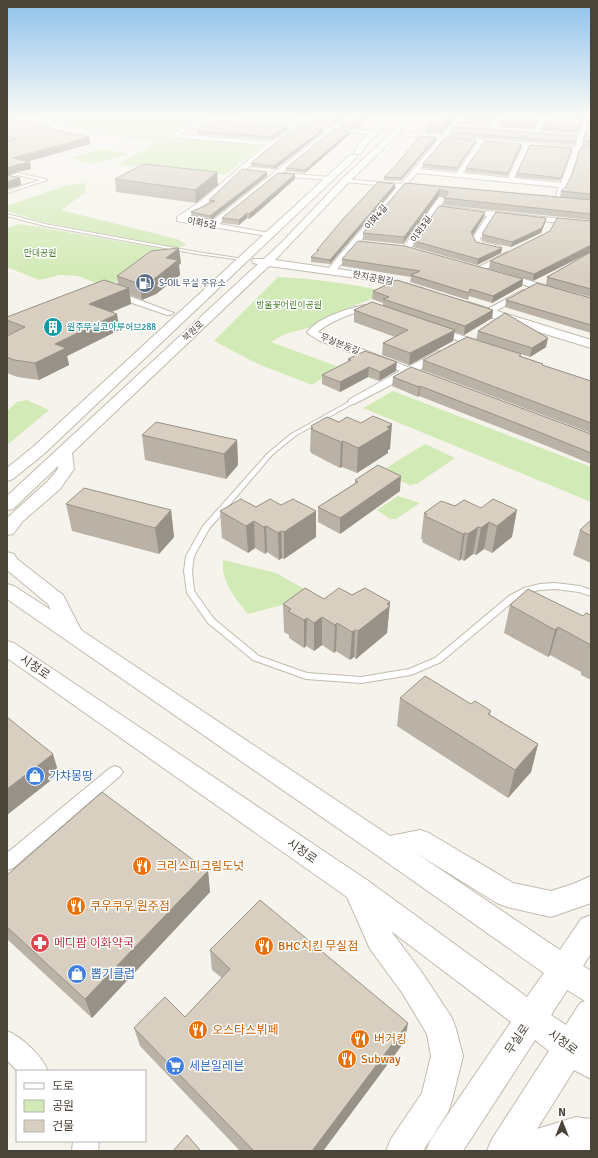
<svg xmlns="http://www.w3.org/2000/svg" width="598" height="1158" viewBox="0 0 598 1158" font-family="Signika,'Noto Sans KR',sans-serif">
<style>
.green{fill:#d2eab5}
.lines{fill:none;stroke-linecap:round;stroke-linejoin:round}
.service-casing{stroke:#c2bbae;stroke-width:2}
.pedestrian-casing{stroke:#c2bbae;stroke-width:2}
.minor-casing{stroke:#c2bbae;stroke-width:2}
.tertiary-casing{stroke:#c2bbae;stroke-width:2}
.service{fill:#fff;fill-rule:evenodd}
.pedestrian{fill:#fff;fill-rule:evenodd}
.minor{fill:#fff;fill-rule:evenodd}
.tertiary{fill:#fff;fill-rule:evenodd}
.wall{fill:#bab2a6}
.shaded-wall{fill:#979187}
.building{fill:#d8cfc1;stroke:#979187}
.labels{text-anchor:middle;stroke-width:3;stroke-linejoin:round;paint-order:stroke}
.far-street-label{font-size:9px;fill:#4b4439;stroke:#fff}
.far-park-label{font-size:9px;fill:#4a7f2a;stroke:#fff}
.far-service-label{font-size:9px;fill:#4e5e75;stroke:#fff;text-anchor:start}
.far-culture-label{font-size:9px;fill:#0d838f;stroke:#fff;text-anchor:start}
.near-street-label{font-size:12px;fill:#4b4439;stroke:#fff}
.near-shop-label{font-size:12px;fill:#366cbe;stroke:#fff;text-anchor:start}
.near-food-label{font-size:12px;fill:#c56008;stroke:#fff;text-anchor:start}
.near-health-label{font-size:12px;fill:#be3a42;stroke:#fff;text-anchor:start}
</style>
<rect width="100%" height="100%" fill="#f6f3ec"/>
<g class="green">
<path d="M27 116H306L290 124 216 119C199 121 180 125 167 135L168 137 263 145 225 175 117 165 155 143V142L36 119Z"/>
<path d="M101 149 128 154 94 164 70 158Z"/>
<path d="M85 183 86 192 61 210 177 239 187 245 176 248 42 222 7 211V206L64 186Z"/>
<path d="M20 224 33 226 168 250 107 287 78 276 60 275 39 280 7 267V228Z"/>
<path d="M278 277C316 279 352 284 389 292L353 306 308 328 285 334 271 342 339 367 312 385 258 364 214 341Z"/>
<path d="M393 391 591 467V502L363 408Z"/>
<path d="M27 400 49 410 7 445V411L17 402Z"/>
<path d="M425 444 455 458 417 484H413L411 486 381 471Z"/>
<path d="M398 496 420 503 396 519H390L377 510Z"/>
<path d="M223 560 276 573 308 591 293 602 248 614C235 598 221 582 223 560Z"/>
</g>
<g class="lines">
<defs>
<g id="service">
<path d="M234 117 247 122 245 123 234 119Z"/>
<path d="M18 173 45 179 47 180 7 193V191L40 180 18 175 7 179V177Z"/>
<path d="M7 214 45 224 197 252 244 259 242 260 197 254 45 226 7 216Z"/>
<path d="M354 399 356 400V402L295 436 272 455 209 529 194 556 192 571 194 591 214 619 259 656 307 673 361 677 409 669 435 658 509 596 524 588 540 584 555 583 580 586 591 590V596L579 592 555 589 540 590 530 592 515 600 441 662 411 675 361 683 306 679 253 660 208 623 187 593 184 571 186 556 203 526 268 453 291 434Z"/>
</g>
<g id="pedestrian">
<path d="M112 292H118L174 313 170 315H167L112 296Z"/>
<path d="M115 766 120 768 123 772 120 776 13 868 7 870V853L110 768Z"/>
</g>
<g id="minor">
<path d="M311 116H318L304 125 331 128 346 116H352L337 128 375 131 378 133 375 135 333 131 282 173 329 177 332 179 331 180 278 176 219 224 270 233H273V237L177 221V217L201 201 266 145 181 138 174 135V133L193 123 216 118 297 125ZM216 122 292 128 271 142 180 134 197 126ZM299 128 327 131 211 222 187 218C227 191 258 154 299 128Z"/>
<path d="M458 116H464L447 136 575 147 578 138 557 137 554 135 557 133 579 135 586 116H591L581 147 591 148V152L579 151 562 200 558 202 554 200 559 187 417 173 407 184 425 187V189L404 188 334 273H328L327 271 328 269 397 187 346 182 344 181V179L401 184 439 139 404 136 401 134 402 133 442 135ZM445 139 478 142 457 173 420 169ZM484 143 523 146 508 178 463 173ZM529 147 573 150 561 183 514 178Z"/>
<path d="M498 116H504L493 130H489L488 129Z"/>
<path d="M542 116H548L538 134H534L533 133Z"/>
<path d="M439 197H442L446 199 440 206 591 222V226L494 216 480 239 482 242 500 246 501 248 497 250 476 246 472 239 487 216 438 210 409 251H403L402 249Z"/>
<path d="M507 252 511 255 510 257 482 271 479 272 475 269Z"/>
<path d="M504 273 591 299V305L501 278 500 276Z"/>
<path d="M523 290 528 293 526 295 490 314H484L482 312Z"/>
<path d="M366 305 376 307 378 309C373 314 366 311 360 312 348 314 326 324 318 332L408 367 436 352 440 351 445 354 418 371 429 375 430 377 429 379 425 380 410 375 354 404 350 403 348 401 350 399 400 371 320 341 307 333C314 319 351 307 366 305Z"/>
<path d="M435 327 485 343 486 345 481 348 432 332 430 330Z"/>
<path d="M7 1031C22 1037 42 1056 48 1071H17L7 1060Z"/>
<path d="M73 1141H99L98 1151H72Z"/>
</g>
<g id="tertiary">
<path d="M389 116H396L366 145 361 154H355L354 152 360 142Z"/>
<path d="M409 116H416L349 182 275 260 365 273 422 288 424 290 422 292 418 293 364 279 269 266 72 453 74 469 60 489 23 521 13 534 7 535V518L48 481 58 469V466L13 509 7 510V496L258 264 253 263 252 261 253 259H264L283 241 343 178Z"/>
<path d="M350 155H356L357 157 45 453 13 479 7 481V468L33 447Z"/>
<path d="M468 302 591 340V348L464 309 462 306 464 303Z"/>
<path d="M7 552 14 554 17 559 63 595 81 630 390 836 420 830 429 833 513 883 551 891 573 884 591 876V903L551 917 507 907 497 903 416 853 560 950 581 919 591 915V953L583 966 591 971V1079L574 1070 537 1129 576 1117 591 1119V1151H487L492 1139 549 1051 535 1040 463 1151H426L431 1139 511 1022 391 931 423 974 452 1018 456 1029 463 1056 452 1100 448 1112 423 1151H386L391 1139 422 1093 431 1056 427 1034 403 994 370 949 347 897 7 658V641L14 643 367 880 527 997 544 973 378 856 7 599V584L14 586 51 610 48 604 7 570ZM567 990 585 1001 580 1003 566 1025 551 1015Z"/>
</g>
</defs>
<use href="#service" class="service-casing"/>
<use href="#pedestrian" class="pedestrian-casing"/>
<use href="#minor" class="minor-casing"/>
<use href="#tertiary" class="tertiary-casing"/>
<use href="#service" class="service"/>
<use href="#pedestrian" class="pedestrian"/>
<use href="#minor" class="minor"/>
<use href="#tertiary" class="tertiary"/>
</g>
<g class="wall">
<path d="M315 116H344L331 126 308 124V121Z"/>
<path d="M370 116 357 128 341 127V124Z"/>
<path d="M438 116H457L441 133H425L426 127 433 122Z"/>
<path d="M462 116H496L488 125 460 124V118Z"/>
<path d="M585 116 578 133 542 131 543 125Z"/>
<path d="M7 117 51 129 89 137 90 144 27 162H30L31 169 17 172 9 175 21 185 7 189Z"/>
<path d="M591 117V147L582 146 583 140Z"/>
<path d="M538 120 533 129 498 127 499 121Z"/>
<path d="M288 126V129L271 140 197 134V131Z"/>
<path d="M350 131V134L326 155 305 173 286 171V168Z"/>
<path d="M323 132 275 169 251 167V163Z"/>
<path d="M450 132 577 136 574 145 450 135Z"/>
<path d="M436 137V140L400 181 384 180V177Z"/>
<path d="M475 143 456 171 423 168V164Z"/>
<path d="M521 144V147L507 176 466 172V168Z"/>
<path d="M572 148 560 181 516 177 517 173Z"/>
<path d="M591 148V220L443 205 444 198 439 196 403 244 363 240V233L405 183 560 197 561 191 565 188Z"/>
<path d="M267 176 211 220 192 217 191 212 210 203 209 200Z"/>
<path d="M115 179 218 185 196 203 116 192Z"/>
<path d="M295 179 259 211 249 219 247 218 239 225 222 223V218Z"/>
<path d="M395 188 330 264 311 262V257L317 252V250Z"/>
<path d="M484 217 473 235 476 242 502 248 501 253 477 265 413 247 414 241Z"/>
<path d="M591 221 533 281 489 269 490 261Z"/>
<path d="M545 223 541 233 511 247 483 241 482 239V234Z"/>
<path d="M591 252V297L546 285 547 277Z"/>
<path d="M342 259 523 279 522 286 492 303 469 296 468 300 410 282 411 277 342 266Z"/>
<path d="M181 263 179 265 180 275 156 294 142 300 130 295 131 304 112 312 117 314 119 330 67 356 69 365 39 380 18 377 9 374 7 372V336H8L7 335V317L118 285 117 276Z"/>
<path d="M373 291 493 310 492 318 464 335 454 332 453 341 409 365 382 355 383 343 395 337 354 322V310L383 306V303L372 299Z"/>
<path d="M591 298V333L505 307 506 300Z"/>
<path d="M478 331 546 347 530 357 476 340Z"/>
<path d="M521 354V356L543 364V365L591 381V433L422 370 423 360Z"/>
<path d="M348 359 396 371 379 381 368 377 340 392 322 384V375L348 362Z"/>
<path d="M393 377 591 434V464L532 440 419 396 418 397 392 386Z"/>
<path d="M311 426 390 449 388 450V453L357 473 342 467 340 468 311 453V452L310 451Z"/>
<path d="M142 435 237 440 238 465 226 479 145 460Z"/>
<path d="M355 480 400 491 340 534 318 522V507L355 483Z"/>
<path d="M464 500 512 537 492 553 484 549 476 555 473 554 464 561 461 559 459 561 422 542 423 540 421 539 424 513 455 506Z"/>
<path d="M66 504 171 510 174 537 159 554 72 531Z"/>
<path d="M256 507 316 537 284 559 282 558 279 560 267 552 265 554 255 548 248 553 222 538 220 511Z"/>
<path d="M591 520V563L573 555 580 530Z"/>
<path d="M352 595 390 602 387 633 356 659 354 657 350 660 336 651 334 653 322 645 314 651 306 646 304 648 289 638V635L284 632 283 604Z"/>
<path d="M510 605 583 616 591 615V680L581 675V672L550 655 548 657 504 633Z"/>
<path d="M400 698 471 704 491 711 490 715 538 744 531 772 508 798 397 726Z"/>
<path d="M208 871 210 892 92 1018 7 939V875Z"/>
<path d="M210 950 405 1041 323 1151H240L140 1046 134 1028 185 1017 222 978 212 970Z"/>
</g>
<g class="shaded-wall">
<path d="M340 116H344L331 126V123Z"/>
<path d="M367 116H370L357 128V125Z"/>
<path d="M453 116H457L441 133 442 128Z"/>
<path d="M493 116H496L488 125 489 120Z"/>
<path d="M539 116 538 120 533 129 534 124Z"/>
<path d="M584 116H585L578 133 579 128Z"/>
<path d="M288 126V129L271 140V137Z"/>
<path d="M323 129V132L275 169 274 166Z"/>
<path d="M350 131V134L326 155 305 173V170Z"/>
<path d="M89 137 90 144 14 165 13 158Z"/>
<path d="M436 137V140L400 181 401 178Z"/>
<path d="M476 140 475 143 456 171 457 168Z"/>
<path d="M521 144V147L507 176 508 173Z"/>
<path d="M30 162 31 169 17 172 7 176V168L16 165Z"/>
<path d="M217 172 218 185 196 203 195 190Z"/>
<path d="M267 172V176L211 220 210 216Z"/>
<path d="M295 174V179L259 211 249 219V214Z"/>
<path d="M20 178 21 185 7 189V182Z"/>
<path d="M395 184V188L330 264V260Z"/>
<path d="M440 189 439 196 403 244 404 237Z"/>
<path d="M485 212 484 217 471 238V232Z"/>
<path d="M247 213V218L239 225V220Z"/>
<path d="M546 218 545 223 541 233 511 247 512 242Z"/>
<path d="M591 245V252L533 281 534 274Z"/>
<path d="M179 248 181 263 179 265 180 275 156 294 142 300 140 284 166 258Z"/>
<path d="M502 248 501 253 477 265 478 259Z"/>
<path d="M523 279 522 286 492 303 493 296Z"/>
<path d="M129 288 131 304 92 320 89 304Z"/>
<path d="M493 310 492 318 464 335 465 326Z"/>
<path d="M117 314 119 330 67 356 69 365 39 380 35 363 55 344Z"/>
<path d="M455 330 453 341 409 365 410 353Z"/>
<path d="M548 338 546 347 530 357 532 348Z"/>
<path d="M397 362 396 371 379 381 380 372Z"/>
<path d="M369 367 368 377 340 392V382Z"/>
<path d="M420 386 419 396 418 397 419 387Z"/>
<path d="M392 424 390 449 388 450V453L357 473 358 448Z"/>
<path d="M237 440 238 465 226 479 224 454Z"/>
<path d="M343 441 342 467 340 468 341 442Z"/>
<path d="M401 476 400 491 340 534V518Z"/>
<path d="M171 510 174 537 159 554 155 528Z"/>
<path d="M517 510 512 537 492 553 497 526Z"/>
<path d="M316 511V537L284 559V532Z"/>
<path d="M254 521 255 548 248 553 246 526Z"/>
<path d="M489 522 484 549 476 555 481 528Z"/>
<path d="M266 526 267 552 265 554 264 527Z"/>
<path d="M478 527 473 554 464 561 468 534Z"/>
<path d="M281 531 282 558 279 560 278 533Z"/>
<path d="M465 533 461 559 459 561 463 534Z"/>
<path d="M390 602 387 633 356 659 358 631Z"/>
<path d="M322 617V645L314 651V623Z"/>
<path d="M307 618 306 646 304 648V620Z"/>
<path d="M337 623 336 651 334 653 335 625Z"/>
<path d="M558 627 550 655 548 657 555 630Z"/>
<path d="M355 630 354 657 350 660 352 632Z"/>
<path d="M538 744 531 772 508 798 515 770Z"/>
<path d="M53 754 59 774 7 815V789Z"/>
<path d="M208 871 210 892 92 1018 85 999Z"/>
<path d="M408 1023 405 1041 323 1151H312Z"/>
</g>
<g class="building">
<path d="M315 116H340L331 123 308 121Z"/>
<path d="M351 116H367L357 125 341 124Z"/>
<path d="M438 116H453L442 128 426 127 430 122H433Z"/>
<path d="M462 116H493L489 120 460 118Z"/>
<path d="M503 116H539L534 124 499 121Z"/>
<path d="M548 116H584L579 128 543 125Z"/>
<path d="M7 117 51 127 46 128 89 137 13 158 30 162 16 165 7 168V142L17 139 7 137Z"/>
<path d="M591 117V141L583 140Z"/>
<path d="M216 121 288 126 271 137 197 131Z"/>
<path d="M299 126 323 129 274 166 251 163 279 140Z"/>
<path d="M455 127 577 136 575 142 450 132Z"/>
<path d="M334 129 350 131 326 152 305 170 286 168Z"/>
<path d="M420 136 436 137 401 178 384 177 396 165Z"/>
<path d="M446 137 476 140 457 168 423 164Z"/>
<path d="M485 141 521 144 508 173 466 168Z"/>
<path d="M530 145 572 148 561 178 517 173Z"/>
<path d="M581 147 591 148V194L561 191 565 188 571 177Z"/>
<path d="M144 164 217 172 195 190 115 179Z"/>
<path d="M242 169 267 172 210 216 191 212 215 201 209 200Z"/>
<path d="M278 173 295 174 259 206 249 214 247 213 239 220 222 218Z"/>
<path d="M7 175 20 178 7 182Z"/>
<path d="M378 182 395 184 330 260 311 257 319 250H317L343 219Z"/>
<path d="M405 183 591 200V214L444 198 448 192 440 189 404 237 363 233Z"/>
<path d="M439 206 485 212 471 232 476 242 502 248 478 259 414 241Z"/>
<path d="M496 212 546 218 542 228 512 242 484 235 482 234Z"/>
<path d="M557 218 591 221V245L534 274 490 261 550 231Z"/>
<path d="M358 241 405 246 523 279 493 296 470 289 469 293 411 275 420 271 342 259Z"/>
<path d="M179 248 166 258 178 260 154 279 140 284 117 276 151 251Z"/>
<path d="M591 252V289L547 277Z"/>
<path d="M104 280 129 288 89 304 117 314 55 344 66 348 35 363 14 360 7 357V336L25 327 7 320V317Z"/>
<path d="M397 280 493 310 465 326 383 299 389 297 373 291Z"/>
<path d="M537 283 591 298V325L506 300Z"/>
<path d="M372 302 455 330 410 353 383 343 408 330 354 310Z"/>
<path d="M505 313 548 338 532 348 478 331Z"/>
<path d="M467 337 521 354 519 356 543 364 542 365 591 381V423L423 360Z"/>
<path d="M365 351 397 362 380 372 369 367 340 382 322 375 351 360 348 359Z"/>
<path d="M411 367 591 434V453L534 430 420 386 419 387 393 377Z"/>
<path d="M373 416 392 424 387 427 390 429 358 448 343 441 341 442 311 429 313 428 311 426 327 417 339 422 347 417 361 423Z"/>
<path d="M156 422 237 440 224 454 142 435Z"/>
<path d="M378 465 401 476 340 518 318 507 358 482 355 480Z"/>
<path d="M84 488 171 510 155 528 66 504Z"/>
<path d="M241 499 256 507 270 499 281 505 293 499 316 511 284 532 281 531 278 533 266 526 264 527 254 521 246 526 220 511Z"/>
<path d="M493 499 517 510 497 526 489 522 481 528 478 527 468 534 465 533 463 534 425 516 427 514 424 513 441 501 455 506 464 500 481 508Z"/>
<path d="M591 520V536L580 530Z"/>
<path d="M305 588 324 599 339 588 352 595 365 588 390 602 387 604 390 606 358 631 355 630 352 632 337 623 335 625 322 617 314 623 307 618 304 620 288 611 291 609 283 604Z"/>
<path d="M528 589 583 616 586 613 591 615V648L589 647 591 645 558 627 555 630 510 605Z"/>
<path d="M425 676 471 704 475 701 491 711 488 714 538 744 515 770 400 698Z"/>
<path d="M7 717 53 754 7 789Z"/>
<path d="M102 792 208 871 85 999 7 927V875Z"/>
<path d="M260 900 408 1023 312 1151H254L134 1028 165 997 185 1017 230 969 210 950Z"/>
<path d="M187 1135 201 1151H173Z"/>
</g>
<linearGradient id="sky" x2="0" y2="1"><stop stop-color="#8fc1ec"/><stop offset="0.42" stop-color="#fbfaf6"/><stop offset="1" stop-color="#fbfaf6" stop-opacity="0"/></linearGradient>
<rect width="598" height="278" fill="url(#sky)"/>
<defs>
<symbol id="fuel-disc" viewBox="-11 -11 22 22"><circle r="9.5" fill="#5c6f8a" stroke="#fff"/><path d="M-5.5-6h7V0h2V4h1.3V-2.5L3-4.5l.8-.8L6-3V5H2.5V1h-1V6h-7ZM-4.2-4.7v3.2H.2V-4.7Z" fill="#fff"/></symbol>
<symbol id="building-disc" viewBox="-11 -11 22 22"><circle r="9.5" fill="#0f9aa8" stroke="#fff"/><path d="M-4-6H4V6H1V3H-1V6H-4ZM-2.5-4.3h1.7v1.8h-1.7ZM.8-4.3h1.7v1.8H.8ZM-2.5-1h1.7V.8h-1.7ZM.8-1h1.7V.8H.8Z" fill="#fff"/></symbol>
<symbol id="shop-disc" viewBox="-11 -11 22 22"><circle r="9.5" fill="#3f7fe0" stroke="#fff"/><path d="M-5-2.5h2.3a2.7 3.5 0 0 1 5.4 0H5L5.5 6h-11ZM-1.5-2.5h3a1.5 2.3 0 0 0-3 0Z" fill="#fff"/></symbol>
<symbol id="restaurant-disc" viewBox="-11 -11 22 22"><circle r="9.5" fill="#e8710a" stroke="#fff"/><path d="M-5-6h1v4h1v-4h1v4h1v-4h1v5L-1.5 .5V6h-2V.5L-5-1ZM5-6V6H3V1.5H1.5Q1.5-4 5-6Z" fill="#fff"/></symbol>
<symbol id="pharmacy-disc" viewBox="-11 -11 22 22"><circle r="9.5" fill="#e0444e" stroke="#fff"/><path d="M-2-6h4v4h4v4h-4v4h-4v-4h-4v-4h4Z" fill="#fff"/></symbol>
<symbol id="supermarket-disc" viewBox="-11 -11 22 22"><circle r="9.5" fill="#3f7fe0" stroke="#fff"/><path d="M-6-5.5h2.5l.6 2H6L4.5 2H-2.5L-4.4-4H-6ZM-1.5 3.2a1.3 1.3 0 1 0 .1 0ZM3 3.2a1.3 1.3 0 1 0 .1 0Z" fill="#fff"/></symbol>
</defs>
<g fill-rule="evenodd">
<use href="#fuel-disc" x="134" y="272" width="22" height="22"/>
<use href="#building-disc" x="42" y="316" width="22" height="22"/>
<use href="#shop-disc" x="24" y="765" width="22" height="22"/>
<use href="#restaurant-disc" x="131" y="855" width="22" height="22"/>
<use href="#restaurant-disc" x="65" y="895" width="22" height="22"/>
<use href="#pharmacy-disc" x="29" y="932" width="22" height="22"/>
<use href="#restaurant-disc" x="253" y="935" width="22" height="22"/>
<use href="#shop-disc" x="66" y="963" width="22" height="22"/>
<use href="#restaurant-disc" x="187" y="1019" width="22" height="22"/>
<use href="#restaurant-disc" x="349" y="1028" width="22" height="22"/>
<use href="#restaurant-disc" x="336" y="1048" width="22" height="22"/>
<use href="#supermarket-disc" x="164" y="1055" width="22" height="22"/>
</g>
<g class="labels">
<g class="far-street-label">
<text transform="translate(376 217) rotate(-50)" y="3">이화4길</text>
<text transform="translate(202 223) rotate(10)" y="3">이화5길</text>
<text transform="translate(421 229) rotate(-55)" y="3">이화3길</text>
<text transform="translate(373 278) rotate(11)" y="3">한지공원길</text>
<text transform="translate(193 331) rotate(-43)" y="3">북원로</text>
<text transform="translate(340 344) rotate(22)" y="3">무실본동길</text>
</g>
<g class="far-park-label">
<text x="40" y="256">만대공원</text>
<text x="289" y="308">방울꽃어린이공원</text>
</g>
<g class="far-service-label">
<text x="159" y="286">S-OIL 무실 주유소</text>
</g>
<g class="far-culture-label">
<text x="67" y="330">원주무실코아루허브288</text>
</g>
<g class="near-street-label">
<text transform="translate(35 667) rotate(34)" y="4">시청로</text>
<text transform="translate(302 851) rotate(35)" y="4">시청로</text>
<text transform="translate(517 1039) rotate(-56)" y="4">무실로</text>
<text transform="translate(563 1042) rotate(36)" y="4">시청로</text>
</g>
<g class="near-shop-label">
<text x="49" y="780">가챠몽땅</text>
<text x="91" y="978">뽑기클럽</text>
<text x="189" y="1070">세븐일레븐</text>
</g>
<g class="near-food-label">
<text x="156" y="870">크리스피크림도넛</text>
<text x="90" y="910">쿠우쿠우 원주점</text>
<text x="278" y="950">BHC치킨 무실점</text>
<text x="212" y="1034">오스타스뷔페</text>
<text x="374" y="1043">버거킹</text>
<text x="361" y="1063">Subway</text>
</g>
<g class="near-health-label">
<text x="54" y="947">메디팜 이화약국</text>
</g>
</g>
<rect width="598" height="1158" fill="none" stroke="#4b4439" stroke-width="16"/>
<rect x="16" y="1070" width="130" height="72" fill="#ffffff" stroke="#b7b4b0"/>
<rect x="24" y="1083" width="20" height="6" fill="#ffffff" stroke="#b7b4b0"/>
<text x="52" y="1090" font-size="12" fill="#4b4439">도로</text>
<rect x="24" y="1100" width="20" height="12" fill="#d2eab5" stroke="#b7b4b0"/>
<text x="52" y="1110" font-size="12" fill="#4b4439">공원</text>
<rect x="24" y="1120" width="20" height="12" fill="#d8cfc1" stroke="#b7b4b0"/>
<text x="52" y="1130" font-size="12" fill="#4b4439">건물</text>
<g transform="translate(562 1122)" stroke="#ffffff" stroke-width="3" paint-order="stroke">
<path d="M0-3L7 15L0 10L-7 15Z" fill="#4b4439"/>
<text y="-6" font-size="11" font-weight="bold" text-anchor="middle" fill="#4b4439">N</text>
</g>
</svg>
